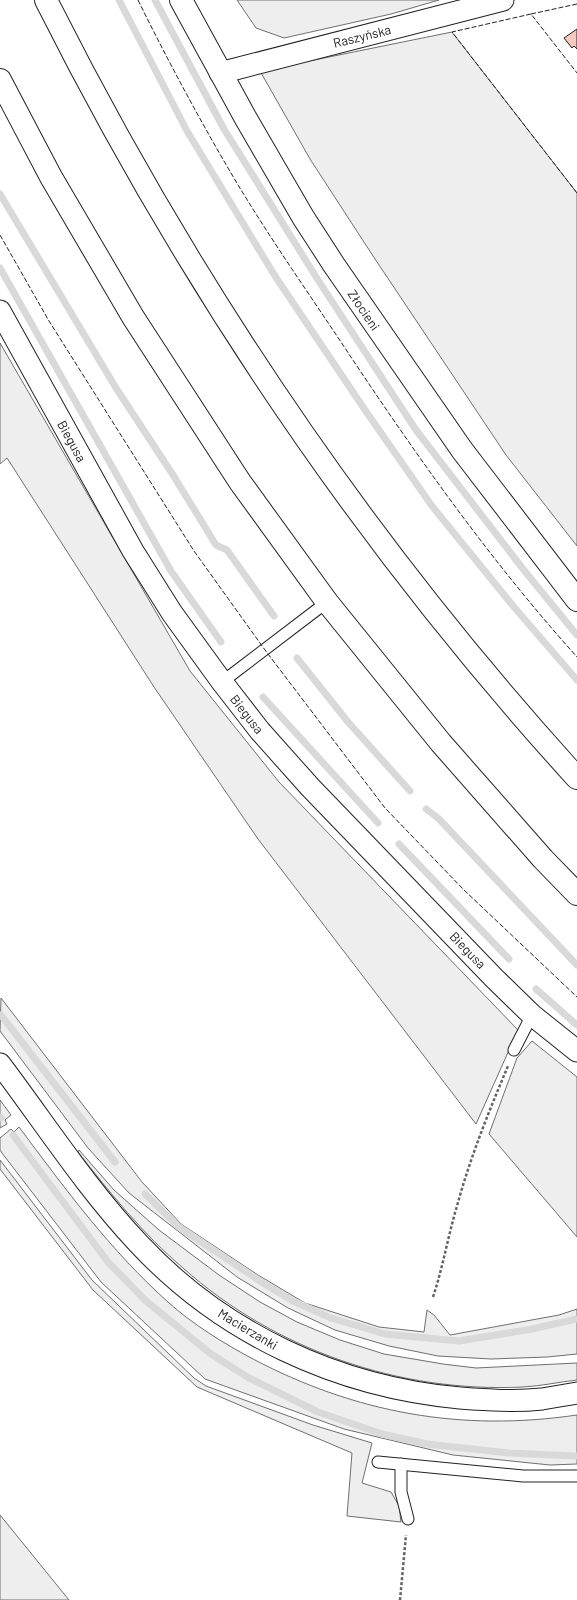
<svg xmlns="http://www.w3.org/2000/svg" width="577" height="1600" viewBox="0 0 577 1600" font-family="Barlow,sans-serif">
<style>
.green{fill:#eee;stroke:#6f6f6f}
.lines{fill:none;stroke-linecap:round;stroke-linejoin:round}
.stream{stroke:#d9d9d9;stroke-width:7}
.building{fill:#f3c9c0;stroke:#222}
.lane-casing{stroke:#222;stroke-width:13}
.street-casing{stroke:#222;stroke-width:23}
.secondary-casing{stroke:#222;stroke-width:24}
.highway-casing{stroke:#222;stroke-width:24}
.path{stroke:#646464;stroke-width:2.5;stroke-dasharray:3 2;stroke-linecap:butt}
.lane{stroke:#fff;stroke-width:11}
.street{stroke:#fff;stroke-width:21}
.secondary{stroke:#fff;stroke-width:22}
.highway{stroke:#fff;stroke-width:22}
.fence{stroke:#222;stroke-width:1;stroke-dasharray:5 2;stroke-linecap:butt}
.labels{text-anchor:middle;stroke-width:3;stroke-linejoin:round;paint-order:stroke}
.street-label{font-size:13px;fill:#222;stroke:#fff}
</style>
<rect width="100%" height="100%" fill="#fff"/>
<g class="green">
<path d="M237 0H439L391 14 284 38 256 28Z"/>
<path d="M452 32 577 193V546L506 455 373 256 310 159 260 71Z"/>
<path d="M0 343 190 671 279 782 518 1030 476 1124 258 839 154 687 7 458 0 464Z"/>
<path d="M1 998 142 1182 181 1224 258 1275 305 1303 379 1327 424 1332 427 1310 434 1315 450 1335 559 1315 577 1309V1354L547 1357 491 1359 438 1356 389 1346 335 1330 288 1308 237 1277 129 1193 88 1148 0 1031Z"/>
<path d="M532 1041 577 1077V1237L489 1134 517 1058Z"/>
<path d="M0 1100 11 1115 5 1120 7 1124 0 1128Z"/>
<path d="M19 1127C66 1190 110 1250 169 1303 194 1325 223 1343 253 1359 356 1413 461 1432 577 1415V1464L550 1465 453 1455 344 1429 205 1379 101 1282 2 1153 0 1150V1138L11 1129 14 1132Z"/>
<path d="M79 1150 114 1190 159 1230 219 1275 260 1302 297 1322 340 1340 384 1354 443 1364 476 1368 577 1363V1380C559 1382 541 1386 523 1387 400 1393 275 1350 183 1268 143 1234 110 1193 78 1152Z"/>
<path d="M0 1160 92 1280 194 1378 206 1386 313 1425 372 1443 362 1483 391 1492 399 1506 401 1522 347 1516 352 1453 197 1387 93 1290 0 1169Z"/>
<path d="M0 1515 69 1600H0Z"/>
</g>
<g class="lines">
<g class="stream">
<path d="M119 0 187 131 275 276 365 410 432 506 514 607 577 680"/>
<path d="M155 0 224 129 318 280 416 430 523 569 577 635"/>
<path d="M0 194 116 388 173 475 216 545 227 550 274 616"/>
<path d="M0 268 171 571 221 642"/>
<path d="M297 658 348 722 410 791"/>
<path d="M263 697 378 823"/>
<path d="M426 809 438 818 577 965"/>
<path d="M399 844 509 959"/>
<path d="M536 989 577 1025"/>
<path d="M1 1015 115 1162"/>
<path d="M0 1117 1 1118"/>
<path d="M13 1135 108 1262 146 1301 211 1354 249 1378 318 1412 382 1434 427 1444 509 1453 577 1456"/>
<path d="M145 1194 179 1227 263 1283 293 1301 331 1318 385 1334 459 1341 532 1329 577 1319"/>
</g>
</g>
<path class="building" d="M577 29V49L574 46 572 48 564 38Z"/>
<g class="lines">
<defs>
<g id="lane">
<path d="M222 682 327 602"/>
<path d="M514 1050 532 1015"/>
<path d="M378 1462 523 1476H577"/>
<path d="M401 1464V1492L408 1519"/>
</g>
<g id="street">
<path d="M220 73 503 0"/>
<path d="M0 311 133 551 172 613 222 682 260 731 310 787 494 978 532 1015 577 1051"/>
<path d="M0 1064C46 1125 87 1189 139 1244 223 1334 338 1387 460 1398 487 1400 515 1402 542 1399 554 1397 565 1395 577 1393"/>
</g>
<path id="secondary" d="M181 0 245 117 303 217 334 265 462 450 577 600"/>
<g id="highway">
<path d="M46 0C187 281 365 545 577 778"/>
<path d="M0 80 51 177 133 317 240 482 327 602 441 743 543 859 577 894"/>
</g>
</defs>
<use href="#lane" class="lane-casing"/>
<use href="#street" class="street-casing"/>
<use href="#secondary" class="secondary-casing"/>
<use href="#highway" class="highway-casing"/>
<g class="path">
<path d="M433 1297C443 1267 448 1236 457 1206 470 1158 489 1111 508 1066"/>
<path d="M400 1600 406 1535"/>
</g>
<use href="#lane" class="lane"/>
<use href="#street" class="street"/>
<use href="#secondary" class="secondary"/>
<use href="#highway" class="highway"/>
<g class="fence">
<path d="M138 0C166 57 196 113 228 168 263 228 303 285 341 342 413 451 489 559 577 657"/>
<path d="M577 4 531 14 577 73"/>
<path d="M531 14 452 32 577 193"/>
<path d="M0 235 49 321 194 551 265 650 385 808 464 890 577 997"/>
</g>
</g>
<g class="labels">
<g class="street-label">
<text transform="translate(362 36) rotate(-14)" y="5">Raszyńska</text>
<text transform="translate(364 310) rotate(56)" y="5">Złocieni</text>
<text transform="translate(72 441) rotate(61)" y="5">Biegusa</text>
<text transform="translate(247 714) rotate(52)" y="5">Biegusa</text>
<text transform="translate(468 950) rotate(46)" y="5">Biegusa</text>
<text transform="translate(248 1329) rotate(31)" y="5">Macierzanki</text>
</g>
</g>
</svg>
